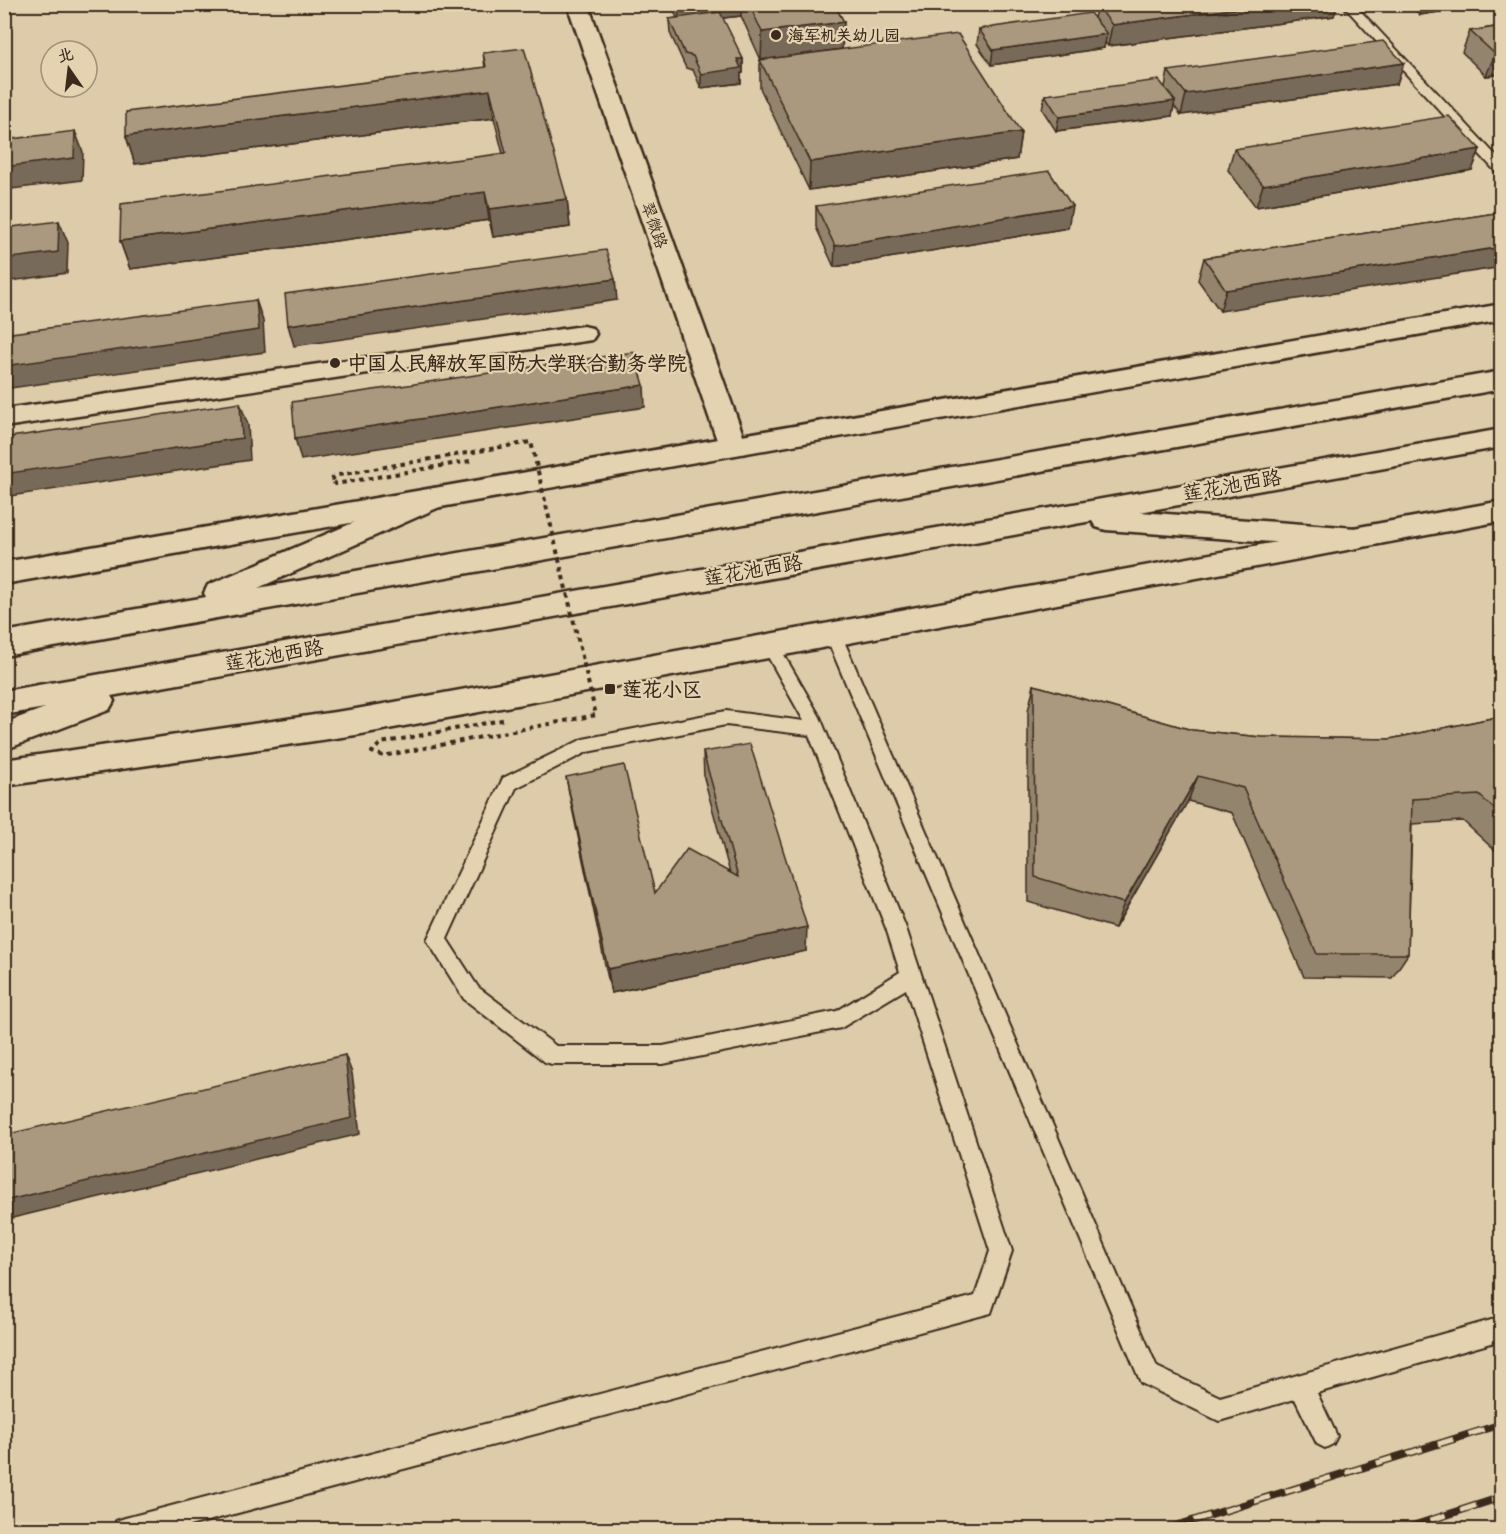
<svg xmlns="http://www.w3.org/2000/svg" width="1506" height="1534" viewBox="0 0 1506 1534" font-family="'Gochi Hand','LXGW WenKai TC',sans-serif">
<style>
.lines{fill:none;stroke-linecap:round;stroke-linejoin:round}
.service-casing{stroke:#3b2a1e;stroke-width:4}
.minor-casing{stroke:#3b2a1e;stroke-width:5}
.tertiary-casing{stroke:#3b2a1e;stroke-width:5}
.trunk-casing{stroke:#3b2a1e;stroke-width:5}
.service{fill:#e5d2b0;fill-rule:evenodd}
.minor{fill:#e5d2b0;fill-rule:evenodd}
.tertiary{fill:#e5d2b0;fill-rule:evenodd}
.trunk{fill:#e5d2b0;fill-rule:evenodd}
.rail-casing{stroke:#3b2a1e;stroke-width:8}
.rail{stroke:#e5d2b0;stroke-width:5;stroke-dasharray:16;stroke-linecap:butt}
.path-bridge{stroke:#3b2a1e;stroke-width:4;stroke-dasharray:4.5 4.5;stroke-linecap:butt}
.wall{fill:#93846d;stroke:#3b2a1e;stroke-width:1.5}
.shaded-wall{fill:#786b59;stroke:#3b2a1e;stroke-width:1.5}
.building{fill:#ab997f;stroke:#3b2a1e;stroke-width:1.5}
.poi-dot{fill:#3b2a1e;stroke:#e5d2b0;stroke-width:2}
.labels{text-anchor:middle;stroke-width:4.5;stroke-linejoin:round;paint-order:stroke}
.far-poi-label{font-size:16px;font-weight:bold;fill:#3b2a1e;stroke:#e5d2b0;text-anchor:start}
.far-street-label{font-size:16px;fill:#3b2a1e;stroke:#e5d2b0}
.poi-label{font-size:20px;font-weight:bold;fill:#3b2a1e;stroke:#e5d2b0;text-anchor:start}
.street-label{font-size:20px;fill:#3b2a1e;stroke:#e5d2b0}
</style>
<rect width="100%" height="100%" fill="#decbaa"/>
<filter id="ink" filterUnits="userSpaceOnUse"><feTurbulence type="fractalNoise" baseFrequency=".0167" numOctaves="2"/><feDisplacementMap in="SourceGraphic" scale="12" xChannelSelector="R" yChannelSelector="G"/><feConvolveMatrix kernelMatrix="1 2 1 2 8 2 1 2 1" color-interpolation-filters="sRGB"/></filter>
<g filter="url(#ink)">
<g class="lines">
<defs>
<g id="service">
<path d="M1342 4H1354L1502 162V174L1497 173Z"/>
<path d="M833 628 841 634 1157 1367 1220 1397 1502 1317V1340L1317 1393 1337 1436 1333 1444 1325 1448 1317 1444 1295 1399 1219 1421 1141 1383 825 634Z"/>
<path d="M770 640 776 641 820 717 906 928 1012 1251 991 1313 174 1530H113L116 1521 125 1518 975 1296 990 1251 906 989 841 1028 663 1064H552L545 1062 464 999 427 940 503 778 583 739 726 711 804 721 762 646 764 641ZM726 725 809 735 886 928 900 972 837 1011 663 1046H556L478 987 447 939 516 788 587 752Z"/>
</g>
<g id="minor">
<path d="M567 4H588L747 446 743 453 733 455 723 453 719 446Z"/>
<path d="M583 326 592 328 596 334 592 340 4 427V409Z"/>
</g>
<g id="tertiary">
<path d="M1502 304V320L4 584V562Z"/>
<path d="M1502 501V521L356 735 4 786V760L356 709Z"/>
</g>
<g id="trunk">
<path d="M1502 371V389L4 656V632L206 597 204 593 208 585 434 488 444 491 448 498 444 505 258 588Z"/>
<path d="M1502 429V447L1140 512 1356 528 1366 531 1371 538 1366 545 1356 548 1106 530 1096 527 1092 521 111 696 114 701 109 710 4 750V723L45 708 4 715V691Z"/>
</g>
</defs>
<use href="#service" class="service-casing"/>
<use href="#minor" class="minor-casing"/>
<use href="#tertiary" class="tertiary-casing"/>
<use href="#trunk" class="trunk-casing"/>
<use href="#service" class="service"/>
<use href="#minor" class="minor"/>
<use href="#tertiary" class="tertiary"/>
<use href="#trunk" class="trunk"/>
<defs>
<g id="rail">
<path d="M1163 1530 1502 1424"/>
<path d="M1400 1530 1502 1497"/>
</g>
</defs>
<use href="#rail" class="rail-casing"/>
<use href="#rail" class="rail"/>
<path class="path-bridge" d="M470 461 336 484 330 480 338 475 531 442 596 715 383 756 372 752 381 743 507 719"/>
</g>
<g class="wall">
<path d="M671 4H834L844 22 842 49 1021 132 1017 159 809 190 760 88V60L821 52 761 60 741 16 722 18 743 59V73H741V83L701 88 693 70 686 68 670 33 669 19 677 18Z"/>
<path d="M929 4H975L933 11Z"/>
<path d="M1410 4H1488L1420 15Z"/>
<path d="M1097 5 1334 16 1108 46 1105 42 1104 48 991 65 977 44 979 29 1094 18Z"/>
<path d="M1502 26V74L1486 76 1462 52 1470 31Z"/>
<path d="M483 53 567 199 570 227 493 237 489 220 130 269 120 241 503 154 494 118 135 164 126 136 485 68Z"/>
<path d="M1168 71 1397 84 1181 115 1174 106 1172 116 1056 131 1042 109 1045 95 1165 87Z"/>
<path d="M1234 149H1480L1472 170 1256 207 1228 170Z"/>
<path d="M816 206 1068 228 834 267 816 227Z"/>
<path d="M1502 212 1220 311 1198 280 1204 258Z"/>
<path d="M1034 685 1192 730 1261 737 1390 739 1502 716V857L1463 821 1412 824 1408 954 1392 978 1304 977 1232 813 1188 801 1115 928 1028 902V711Z"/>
<path d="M703 752 806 951 611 993 571 803 566 777 655 893 730 873 704 778Z"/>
</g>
<g class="shaded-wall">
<path d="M678 4H741V16L679 23Z"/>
<path d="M934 4H975L933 11Z"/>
<path d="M1269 4H1338L1334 16 1108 46 1112 25Z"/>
<path d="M1424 4H1488L1420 15Z"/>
<path d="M844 22 842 49 761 60 762 32Z"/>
<path d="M1107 34 1104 48 991 65 993 50Z"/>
<path d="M1502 53V74L1486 76 1495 54Z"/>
<path d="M737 59H743V73H741V83L701 88V74Z"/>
<path d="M1404 63 1397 84 1181 115 1186 94Z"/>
<path d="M490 90 494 118 135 164 126 136Z"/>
<path d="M1175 101 1172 116 1056 131 1059 117Z"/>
<path d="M75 131 83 152 82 180 4 190V167Z"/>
<path d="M1021 132 1017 159 809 190 810 162Z"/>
<path d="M1480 149 1472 170 1256 207 1263 185Z"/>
<path d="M485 192 489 220 130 269 120 241Z"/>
<path d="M567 199 570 227 493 237 489 209Z"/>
<path d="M1072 206 1068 228 834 267 835 246Z"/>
<path d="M59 221 68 243 67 273 4 282V259Z"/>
<path d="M1502 247V267L1220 311 1226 290Z"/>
<path d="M615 279 617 300 294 346 288 325Z"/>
<path d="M256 300 263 321 265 352 4 389V366Z"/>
<path d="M644 385 645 407 301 460 295 438Z"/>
<path d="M240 403 248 425 250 460 4 497V474Z"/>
<path d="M1198 776 1188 801 1115 928 1124 903Z"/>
<path d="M807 927 806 951 611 993 608 969Z"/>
<path d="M345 1055 352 1073 360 1134 4 1220V1201Z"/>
</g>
<g class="building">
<path d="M749 4H834L844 22 762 32Z"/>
<path d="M1100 4H1269L1112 25 1097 5Z"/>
<path d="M720 12 743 59H737L741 68 701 74 693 56 685 54 669 19Z"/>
<path d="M1090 13 1107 34 993 50 979 29Z"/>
<path d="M1502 26V53L1495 54 1470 31Z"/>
<path d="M958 34 1021 132 810 162 760 60Z"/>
<path d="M1383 41 1404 63 1186 94 1168 71Z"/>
<path d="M524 48 567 199 489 209 485 192 120 241 121 204 506 153 490 90 126 136V112L486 67 483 53Z"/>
<path d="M1159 80 1175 101 1059 117 1045 95Z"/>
<path d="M1449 116 1480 149 1263 185 1234 149Z"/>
<path d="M75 131 74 158 4 167V140Z"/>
<path d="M1049 171 1072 206 835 246 816 206Z"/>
<path d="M1502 212V247L1226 290 1204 258Z"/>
<path d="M59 221 58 252 4 259V228Z"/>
<path d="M606 250 615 279 288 325 285 294Z"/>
<path d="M256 300 259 330 4 366V334Z"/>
<path d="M634 352 644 385 295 438 292 402Z"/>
<path d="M240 403 242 438 4 474V438Z"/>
<path d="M1034 685 1192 730 1261 737 1390 739 1502 716V816L1479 795 1412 799 1408 954H1317L1243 788 1198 776 1124 903 1035 877Z"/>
<path d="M750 744 807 927 608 969 566 777 624 765 655 893 687 849 738 877 703 752Z"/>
<path d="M345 1055 352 1118 4 1201V1135Z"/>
</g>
</g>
<g class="poi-dot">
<circle cx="776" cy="35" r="6"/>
<circle cx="335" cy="363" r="6"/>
<rect x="604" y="683" width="12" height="12" rx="3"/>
</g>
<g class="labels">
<g class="far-poi-label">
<text x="788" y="41">海军机关幼儿园</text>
</g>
<g class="far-street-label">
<text transform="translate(655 225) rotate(71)" y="6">翠微路</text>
</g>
<g class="poi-label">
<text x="347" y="370">中国人民解放军国防大学联合勤务学院</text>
<text x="622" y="696">莲花小区</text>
</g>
<g class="street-label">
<text transform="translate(1232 485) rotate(-10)" y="7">莲花池西路</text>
<text transform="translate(753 570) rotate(-10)" y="7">莲花池西路</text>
<text transform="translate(274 655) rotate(-10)" y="7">莲花池西路</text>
</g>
</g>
<rect width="1506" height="1534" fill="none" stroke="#e5d2b0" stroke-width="24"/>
<rect x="12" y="12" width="1482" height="1510" fill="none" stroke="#3b2a1e" stroke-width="2" filter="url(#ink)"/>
<g transform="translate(69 69) rotate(346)"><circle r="28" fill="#e5d2b0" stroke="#a18f76" stroke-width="1.5"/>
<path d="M0-4.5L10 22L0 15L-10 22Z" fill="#3b2a1e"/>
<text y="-9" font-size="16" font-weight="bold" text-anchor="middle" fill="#3b2a1e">北</text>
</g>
</svg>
